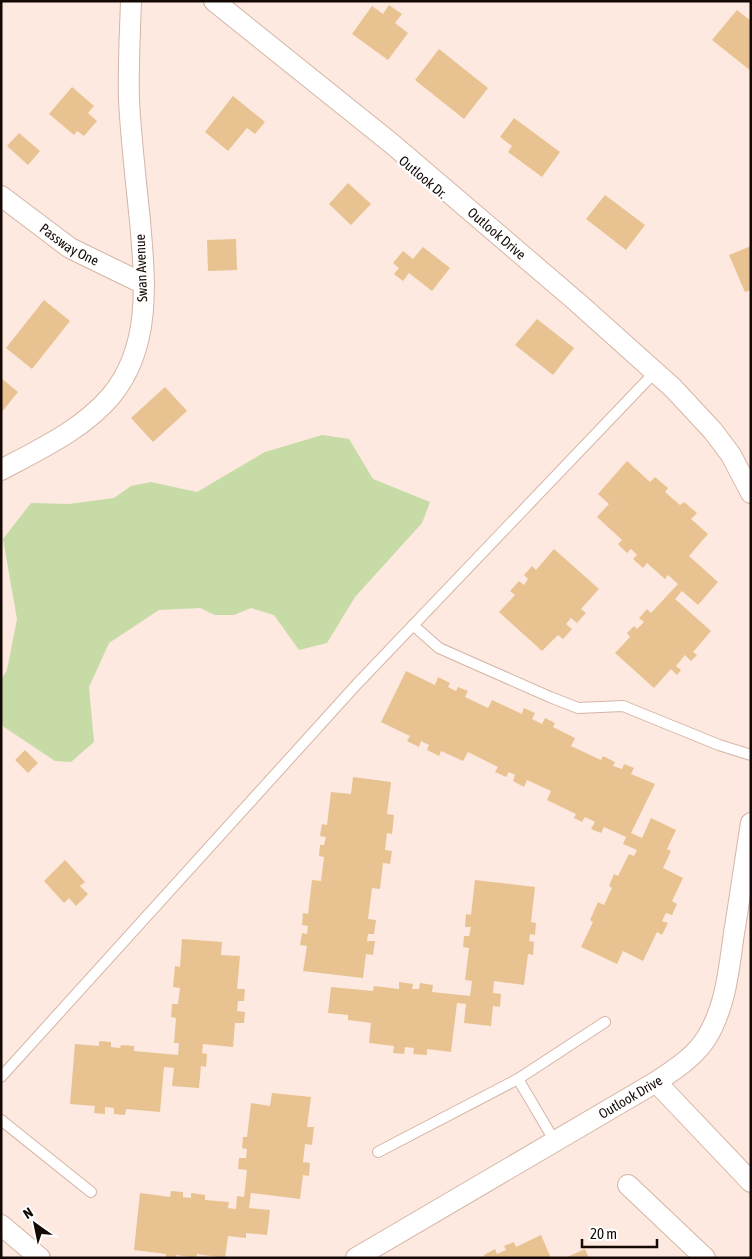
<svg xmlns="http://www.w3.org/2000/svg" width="752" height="1259" viewBox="0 0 752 1259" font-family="'Asap Condensed',sans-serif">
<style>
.green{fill:#c6dba6}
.building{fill:#e8c391}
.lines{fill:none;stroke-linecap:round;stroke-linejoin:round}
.lane-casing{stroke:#d5b5a5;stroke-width:12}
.street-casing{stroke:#d5b5a5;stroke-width:22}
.lane{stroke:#fff;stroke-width:10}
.street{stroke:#fff;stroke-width:20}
.labels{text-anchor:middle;stroke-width:5;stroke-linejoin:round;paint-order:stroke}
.street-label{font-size:14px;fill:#140905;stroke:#fff}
</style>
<rect width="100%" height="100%" fill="#fde9df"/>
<path class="green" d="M322 435 349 439 373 479 430 502 422 523 355 597 327 643 299 650 274 615 251 608 234 615H215L200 608 159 610 109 643 89 687 94 742 71 762 55 761 4 727 1 722V680L7 670 17 619 3 539 31 503 69 504 114 498 131 486 151 482 197 492 265 452Z"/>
<g class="building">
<path d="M389 5 402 14 395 23 408 33 388 60 352 34 372 6 383 14Z"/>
<path d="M737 10 751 21V71L712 40Z"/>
<path d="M439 49 488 88 464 119 415 80Z"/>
<path d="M72 87 94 106 88 113 97 121 84 136 77 131 74 135 49 114Z"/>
<path d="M233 96 265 122 255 134 247 128 228 151 205 132Z"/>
<path d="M514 118 560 152 542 177 508 152 512 146 500 137Z"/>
<path d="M19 133 40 151 28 165 7 146Z"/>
<path d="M348 183 371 204 351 225 329 204Z"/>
<path d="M605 195 645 225 626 250 586 219Z"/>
<path d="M236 239 237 270 208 271 207 240Z"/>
<path d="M751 246V290L745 292 729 255Z"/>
<path d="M423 247 450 268 432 291 409 273 403 281 394 274 399 268 393 263 403 251 413 259Z"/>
<path d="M44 300 70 321 32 369 6 348Z"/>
<path d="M537 319 574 348 553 375 515 345Z"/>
<path d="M1 378 18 392 1 413Z"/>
<path d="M165 387 187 411 153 442 131 418Z"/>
<path d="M627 461 650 482 655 477 668 488 665 492 680 505 684 502 697 513 691 519 708 534 689 556 718 582 698 605 682 591 675 599 711 631 693 652 697 655 691 661 685 655 676 666 681 670 677 675 671 669 654 688 615 653 630 637 627 633 634 626 637 629 644 622 639 618 647 609 651 613 678 584 668 575 665 579 647 563 643 568 633 559 637 555 631 549 627 553 618 544 622 540 597 517 609 504 598 494Z"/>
<path d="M554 549 599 589 581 609 586 613 577 623 571 618 566 624 572 629 563 639 558 635 542 651 499 612 515 595 510 591 519 581 524 585 528 579 524 575 532 566 536 570Z"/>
<path d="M406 671 435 685 438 677 450 683 448 687 456 691 458 687 468 691 465 697 488 708 492 700 522 714 524 708 535 713 532 719 542 724 545 718 555 723 553 727 575 738 571 746 601 760 603 756 615 762 613 766 622 769 624 764 634 768 631 774 655 784 631 833 642 838 651 818 676 830 667 849 671 851 663 868 683 878 672 901 677 904 672 915 666 913 662 921 668 923 662 935 657 932 643 961 623 951 617 964 581 947 593 922 590 920 598 902 604 905 612 888 609 886 614 874 618 876 629 854 634 856 637 850 623 844 626 837 604 827 601 833 591 829 595 822 585 817 582 822 574 818 576 814 547 800 551 791 527 780 524 787 513 781 515 775 509 772 506 777 495 772 498 767 468 752 463 761 441 751 439 756 427 750 429 745 421 741 419 747 407 741 410 736 381 722Z"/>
<path d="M25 750 38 763 28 773 15 760Z"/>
<path d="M353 777 391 782 387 814 394 815 392 834 387 833 385 850 392 851 390 864 383 863 380 889 372 888 368 919 376 920 374 934H368L367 941H375L373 955 366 954 363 978 303 971 307 946 300 945 302 933 307 934 308 926 302 925 303 913 308 914 312 880 321 881 324 857 319 856 320 845H324L326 837 320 836 322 824 327 825 331 792 351 794Z"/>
<path d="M65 860 85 882 80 886 88 894 76 906 69 898 64 903 44 881Z"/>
<path d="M475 880 535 887 531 922 536 923 535 935 530 934 529 941 534 942 533 955 528 954 524 985 494 981 493 993 501 994 500 1007 493 1006 491 1026 464 1023 466 1004 457 1003 451 1052 427 1049V1055L413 1054 414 1048 405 1047 404 1054 393 1053 394 1046 369 1043 371 1023 348 1020V1015L328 1013 331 987 373 991 374 986 399 989V982L413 984 412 989H419L420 983 433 985 432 992 470 996 472 981 465 980 469 948 463 947 464 936H469L471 927H465L466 914 471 915Z"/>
<path d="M182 939 222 942 221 955 240 956 237 989H245L244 1001H238L237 1011 245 1012 244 1023H235L233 1047 203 1044 202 1053 207 1054 206 1067 201 1066 199 1088 172 1086 174 1068 164 1067 160 1112 126 1109 125 1115 114 1114V1108L105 1107V1114L94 1113 95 1106 70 1104 75 1044 99 1046V1041L111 1042V1047L120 1048 121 1045 134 1046V1051L178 1055 179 1043H174L176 1018 171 1017 172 1004H178L180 988 173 987 175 966 180 967Z"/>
<path d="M272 1093 311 1097 307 1127H314L312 1145 305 1144 303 1162 310 1163 309 1176 303 1175 300 1199 251 1193 249 1208 270 1210 267 1235 246 1233V1238L228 1236 225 1258 197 1254V1258L176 1255V1258H166V1254L134 1250 140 1193 170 1197 171 1191 183 1192V1197L191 1198V1193L205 1195V1200L229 1202 228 1208 236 1209 237 1196 244 1197 247 1170 238 1169 239 1158H246L247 1149 242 1148 243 1137H247L251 1103 270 1106Z"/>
<path d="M541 1235 551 1258H485L484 1255 495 1249 497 1254 506 1250 504 1246 514 1242 516 1247Z"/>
<path d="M585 1249 589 1258H565Z"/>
</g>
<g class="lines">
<defs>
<g id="lane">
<path d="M413 625 439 648 550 697 578 708 623 706 719 745 751 755"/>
<path d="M1 1077 357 684 655 372"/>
<path d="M518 1079 605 1022"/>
<path d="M1 1120 91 1192"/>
<path d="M378 1152 518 1079 554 1140"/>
</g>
<g id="street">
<path id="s1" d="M214 1 391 143 577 302 673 388 713 431 731 455 751 493"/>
<path id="s2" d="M1 196 70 248 144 284"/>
<path d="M1 470C40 449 82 430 111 396 152 347 145 280 140 221 136 181 131 140 129 100 128 67 130 34 131 1"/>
<path d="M656 1082 751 1182"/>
<path d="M628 1185 705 1258"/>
<path d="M1 1225 40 1258"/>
<path id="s3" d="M356 1258 656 1082C674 1070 696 1056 707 1037 726 1006 729 968 734 933 740 897 745 860 751 823"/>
</g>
</defs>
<use href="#lane" class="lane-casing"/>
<use href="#street" class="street-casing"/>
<use href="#lane" class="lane"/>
<use href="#street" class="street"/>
</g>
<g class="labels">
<g class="street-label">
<text transform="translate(423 177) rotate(40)" y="5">Outlook Dr.</text>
<text dy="5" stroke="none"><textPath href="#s1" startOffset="366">Outlook Drive</textPath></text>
<text dy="5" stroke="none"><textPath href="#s2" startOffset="84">Passway One</textPath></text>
<text transform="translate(141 268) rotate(-92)" y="5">Swan Avenue</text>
<text dy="5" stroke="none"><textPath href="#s3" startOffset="318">Outlook Drive</textPath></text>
</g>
</g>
<rect width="752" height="1259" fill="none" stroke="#140905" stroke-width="5"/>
<g transform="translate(35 1224) rotate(327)" stroke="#ffffff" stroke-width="4" paint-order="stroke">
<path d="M0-4L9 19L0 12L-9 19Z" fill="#140905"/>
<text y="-8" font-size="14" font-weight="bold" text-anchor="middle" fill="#140905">N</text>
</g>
<path d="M582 1239v8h75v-8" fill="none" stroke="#140905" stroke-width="2.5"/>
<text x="590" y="1239" font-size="15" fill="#140905" stroke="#ffffff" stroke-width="4" paint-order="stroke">20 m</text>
</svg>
